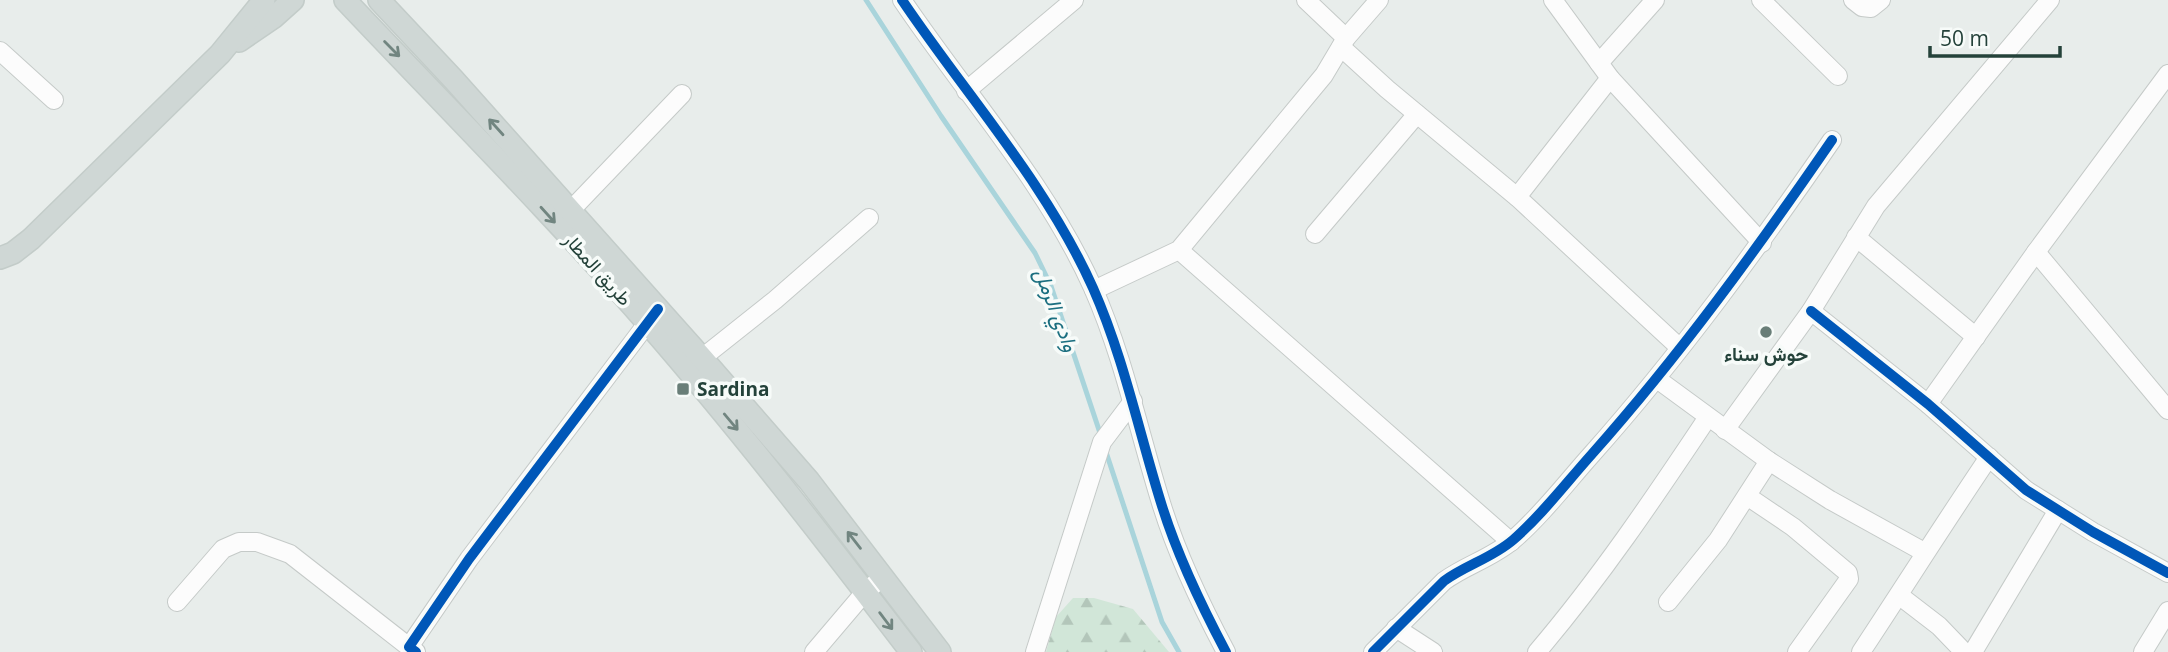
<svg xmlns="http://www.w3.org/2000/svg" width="2168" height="652" viewBox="0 0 2168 652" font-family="'Open Sans',Vazirmatn,sans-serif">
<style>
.forest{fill:url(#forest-firs)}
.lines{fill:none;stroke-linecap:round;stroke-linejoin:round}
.stream{stroke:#a9d4db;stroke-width:5}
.minor-casing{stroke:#c5cac8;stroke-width:20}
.major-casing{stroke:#c3ccc9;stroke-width:24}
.minor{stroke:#fcfcfc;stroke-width:18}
.major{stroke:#cfd7d5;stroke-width:21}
.cycleway-casing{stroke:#f7fbf9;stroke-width:15}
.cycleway{stroke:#0057b8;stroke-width:10}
.oneway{stroke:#718580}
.poi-dot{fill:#697e78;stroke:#f7fbf9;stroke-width:2.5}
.labels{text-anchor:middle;stroke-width:7;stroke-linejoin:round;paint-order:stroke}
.street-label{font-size:19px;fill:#24423a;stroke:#f7fbf9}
.poi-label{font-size:19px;font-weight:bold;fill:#24423a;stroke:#f7fbf9}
.water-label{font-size:21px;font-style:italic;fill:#1c6f80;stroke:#f7fbf9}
</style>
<defs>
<pattern id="forest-firs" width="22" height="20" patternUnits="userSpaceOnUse" patternTransform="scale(1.75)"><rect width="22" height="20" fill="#d1e6d8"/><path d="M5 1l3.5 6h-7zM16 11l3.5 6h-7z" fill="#b3c6ba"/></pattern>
</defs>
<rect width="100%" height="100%" fill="#e8edeb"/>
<path class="forest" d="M1073 598H1094L1133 609 1169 652H1046L1056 617Z"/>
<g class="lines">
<g class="stream">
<path d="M866 0 941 116 1035 253 1051 286 1101 436"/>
<path d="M1106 452 1162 622 1179 652"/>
</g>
<defs>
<g id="minor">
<path d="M902 0C966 95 1046 183 1093 288 1124 358 1139 433 1162 506 1178 557 1201 605 1226 652"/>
<path d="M1306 0 1346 38"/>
<path d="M1553 0 1610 78 1762 243"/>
<path d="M1761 0 1838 76"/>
<path d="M1853 0 1862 7 1871 8 1881 0"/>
<path d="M1341 47 1387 89 1517 197"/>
<path d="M0 51 54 100"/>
<path d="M1599 63 1655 0"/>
<path d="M1610 78 1517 197 1680 348"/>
<path d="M966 91 1074 0"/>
<path d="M570 211 682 94"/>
<path d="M1315 234 1417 114"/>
<path d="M1856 237 1976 337"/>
<path d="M1179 250 1511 542"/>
<path d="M2036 252 2168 410"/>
<path d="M1094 290 1179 250 1324 75 1346 38 1379 0"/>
<path d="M1811 311 1928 404 2026 490 2093 532 2168 573"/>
<path d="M702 358 775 300 869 218"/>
<path d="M1657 379 1769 461 1830 500 1924 552"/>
<path d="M1928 404 2036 252 2168 74"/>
<path d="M1725 430 1811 311 1876 206 2050 0"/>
<path d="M1747 496 1793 527 1848 573 1849 579 1797 652"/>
<path d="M1900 596 1939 626 1964 652"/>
<path d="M177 602 223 549 239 542H257L290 554 409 647"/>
<path d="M1668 602 1718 540 1769 461"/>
<path d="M1396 628 1433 652"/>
<path d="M416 652 409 647 469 559 655 313"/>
<path d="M814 652 865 592 883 577"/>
<path d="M1035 652 1102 442 1133 401"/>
<path d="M1373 652 1444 581C1466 565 1492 558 1513 540 1542 515 1566 483 1592 454 1680 355 1757 249 1832 140"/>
<path d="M1537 652C1600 578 1654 498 1708 417"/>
<path d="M1861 652C1904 587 1945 522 1989 457"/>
<path d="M1973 652 2058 510"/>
<path d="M2143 652 2168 611"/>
</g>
<g id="major">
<path d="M345 0C447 108 552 213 649 325 741 431 826 541 911 652"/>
<path d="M379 0 454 80 702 358 809 481 940 652"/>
<path d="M239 41 274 17 293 0"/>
<path d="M0 258 13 253 31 239 220 54 264 0"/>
</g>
</defs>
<use href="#minor" class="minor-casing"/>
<use href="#major" class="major-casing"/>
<use href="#minor" class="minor"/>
<use href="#major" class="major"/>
<defs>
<g id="cycleway">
<path d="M902 0C966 95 1046 183 1093 288 1124 358 1139 433 1162 506 1178 557 1201 605 1226 652"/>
<path d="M1811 311 1928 404 2026 490 2093 532 2168 573"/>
<path d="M416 652 409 647 469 559 658 309"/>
<path d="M1373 652 1444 581C1466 565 1492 558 1513 540 1542 515 1566 483 1592 454 1680 355 1757 249 1832 140"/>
</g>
</defs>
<use href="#cycleway" class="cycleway-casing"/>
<use href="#cycleway" class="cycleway"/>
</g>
<defs><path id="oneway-shaft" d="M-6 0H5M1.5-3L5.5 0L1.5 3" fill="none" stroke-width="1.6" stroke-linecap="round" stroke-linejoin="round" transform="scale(1.75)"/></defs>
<g class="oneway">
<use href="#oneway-shaft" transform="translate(392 49) rotate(45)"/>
<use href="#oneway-shaft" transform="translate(496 127) rotate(-132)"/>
<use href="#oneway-shaft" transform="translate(548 215) rotate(48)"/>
<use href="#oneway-shaft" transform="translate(731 422) rotate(50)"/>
<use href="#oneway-shaft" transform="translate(854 540) rotate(-128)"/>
<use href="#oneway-shaft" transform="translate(886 621) rotate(53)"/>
</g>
<g class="poi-dot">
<circle cx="1766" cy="332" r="7"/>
<rect x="676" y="382" width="14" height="14" rx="3.5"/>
</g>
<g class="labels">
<g class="street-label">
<text transform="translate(598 269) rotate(48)" y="7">طريق المطار</text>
</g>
<g class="poi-label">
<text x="1766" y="361">حوش سناء</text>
<text x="697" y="396" text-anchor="start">Sardina</text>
</g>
<g class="water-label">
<text transform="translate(1056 310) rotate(69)" y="7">وادي الرمل</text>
</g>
</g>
<path d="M1930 46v10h130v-10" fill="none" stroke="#24423a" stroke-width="3.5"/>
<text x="1940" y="46" font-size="21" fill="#24423a" stroke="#f7fbf9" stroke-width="5" paint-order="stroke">50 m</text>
</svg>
